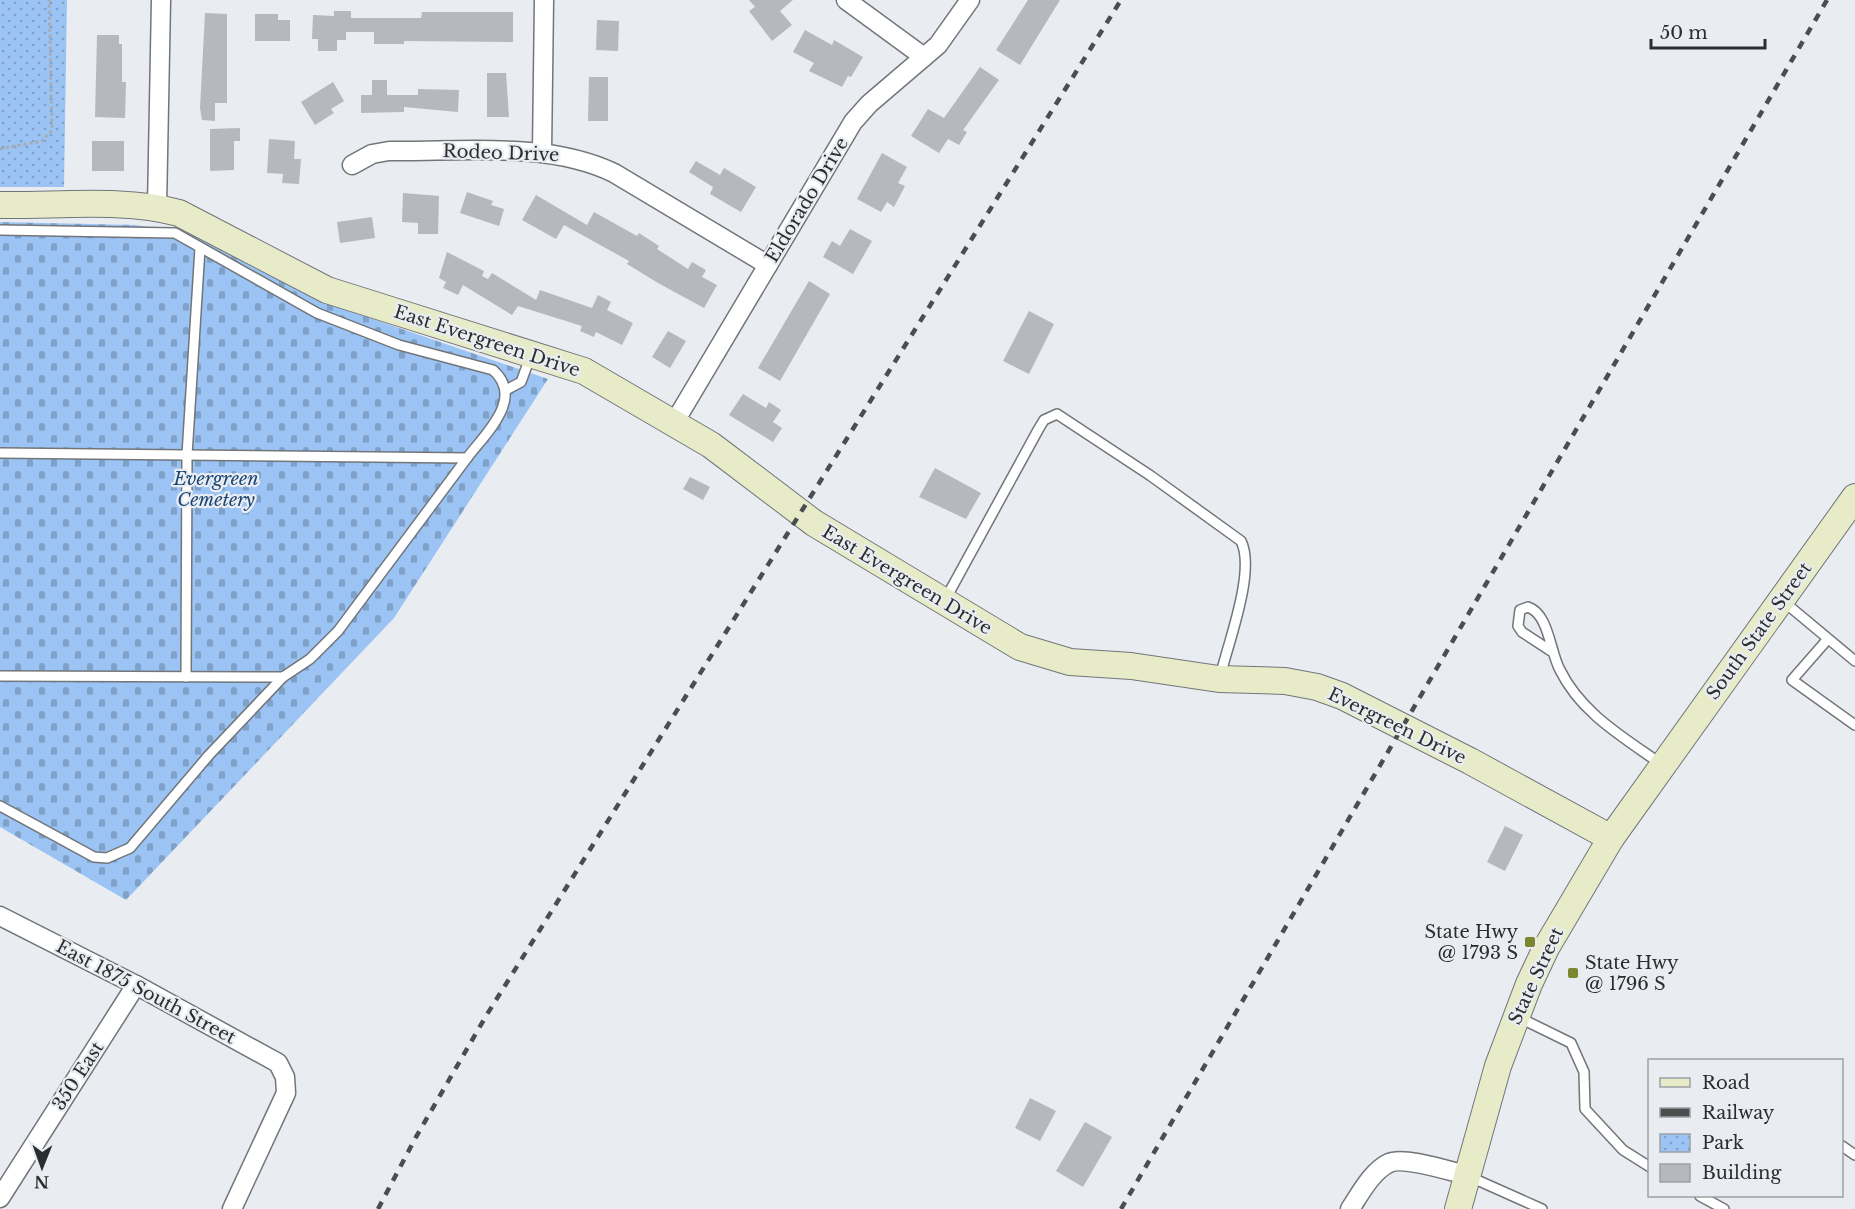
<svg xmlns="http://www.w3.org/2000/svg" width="1855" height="1209" viewBox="0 0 1855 1209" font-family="'Libre Baskerville',serif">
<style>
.cemetery{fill:url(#cemetery-stones)}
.park{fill:url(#park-dots)}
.building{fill:#b5b9bd}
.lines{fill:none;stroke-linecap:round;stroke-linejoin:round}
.lane-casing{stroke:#727579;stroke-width:12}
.street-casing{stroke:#727579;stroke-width:21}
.secondary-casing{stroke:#727579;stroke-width:28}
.path{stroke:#a7aaae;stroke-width:3;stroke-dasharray:3 3;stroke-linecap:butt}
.lane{stroke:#fff;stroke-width:9}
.street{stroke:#fff;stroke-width:18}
.secondary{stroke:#e8ebc8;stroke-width:26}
.rail{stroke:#4b4e4f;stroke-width:4.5;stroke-dasharray:8 8;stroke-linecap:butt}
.poi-dot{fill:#7c8530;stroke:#e9edf2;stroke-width:2}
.labels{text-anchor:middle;stroke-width:4.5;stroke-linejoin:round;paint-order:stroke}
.street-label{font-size:18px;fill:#2b2d2e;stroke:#e9edf2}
.park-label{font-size:18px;font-style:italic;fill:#194474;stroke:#e9edf2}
.poi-label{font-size:18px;fill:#2b2d2e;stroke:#e9edf2;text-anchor:end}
</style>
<defs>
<pattern id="cemetery-stones" width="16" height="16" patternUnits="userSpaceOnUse" patternTransform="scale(1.5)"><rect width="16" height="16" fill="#9bc4f5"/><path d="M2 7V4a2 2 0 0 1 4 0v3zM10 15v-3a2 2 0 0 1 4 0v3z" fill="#7fa0c7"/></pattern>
<pattern id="park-dots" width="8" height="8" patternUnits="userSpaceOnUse" patternTransform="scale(1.5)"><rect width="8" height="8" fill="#9bc4f5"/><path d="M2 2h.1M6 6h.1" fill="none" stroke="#7fa0c7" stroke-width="1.8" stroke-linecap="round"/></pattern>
</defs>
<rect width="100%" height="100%" fill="#e9edf2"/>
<path class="cemetery" d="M0 222 136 225 195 235 332 305 548 379 394 618 126 900 0 827Z"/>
<path class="park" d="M0 0H67L64 187H0Z"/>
<g class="building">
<path d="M749 0H793L780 11 792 25 772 41 749 11 755 7Z"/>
<path d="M1028 0H1060L1020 65 996 50Z"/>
<path d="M334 11H351V18H421L422 12H513V42L404 41V44H374V32H346V40H337V51H318V39H312L313 15 334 16Z"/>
<path d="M205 13 227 14V103H215V121L202 120 200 108Z"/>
<path d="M255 14H278V20H290V41H255Z"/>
<path d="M597 20 619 21 618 51 596 50Z"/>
<path d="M805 30 832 45 834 40 863 57 851 77 848 76 842 87 809 71 814 63 793 52Z"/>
<path d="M97 35H119V44H122V82H126L125 118 95 117Z"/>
<path d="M980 67 999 80 963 130 967 132 959 145 948 139 939 153 911 136 928 109 944 118Z"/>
<path d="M487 73H506L509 117H487Z"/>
<path d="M589 77H608V121H588Z"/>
<path d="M372 80H387V95H418V89L459 90 458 112 404 107V112L361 113V95H372Z"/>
<path d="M333 82 344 101 331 109 334 113 315 125 301 102Z"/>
<path d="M240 128V141H234V170L210 171V129Z"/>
<path d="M269 139 295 141 294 159H301L299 184 282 183 283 174 267 173Z"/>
<rect x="92" y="141" width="32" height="30"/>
<path d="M882 153 907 167 898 183 905 186 894 207 887 202 881 212 857 199Z"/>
<path d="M696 161 720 175 724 168 756 187 741 212 710 194 713 187 689 172Z"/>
<path d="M467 192 493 201 491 205 504 209 499 226 460 213Z"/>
<path d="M403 193 439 196 438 234H418V223L402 222Z"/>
<path d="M536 195 587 225 594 212 637 236 639 233 659 246 657 249 688 269 692 262 706 270 702 277 717 285 704 308 658 283 627 264 629 261 564 225 556 239 522 220Z"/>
<path d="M372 217 375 238 340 243 337 222Z"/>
<path d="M850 229 872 241 853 274 823 257 832 241 840 246Z"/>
<path d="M447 252 484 271 482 276 488 279 492 273 536 300 540 290 592 308 598 295 611 302 607 310 633 323 622 345 596 332 594 337 580 331 582 326 518 306 512 315 463 285 458 295 443 288 446 282 439 278Z"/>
<path d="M809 281 830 294 780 381 758 368Z"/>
<path d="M1029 311 1054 324 1029 374 1003 361Z"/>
<path d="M668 331 686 341 670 368 652 357Z"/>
<path d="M743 394 766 408 769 402 781 410 773 422 782 428 773 442 729 415Z"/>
<path d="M935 468 981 493 966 519 919 497Z"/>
<path d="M690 477 710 487 703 500 683 489Z"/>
<path d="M1505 826 1523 835 1505 871 1487 862Z"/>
<path d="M1030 1098 1056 1111 1040 1141 1015 1128Z"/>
<path d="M1085 1122 1112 1137 1083 1187 1056 1171Z"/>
</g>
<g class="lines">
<defs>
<g id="lane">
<path d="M0 230 175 233 317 313 399 345 493 370C525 398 486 433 467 458L0 453"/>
<path d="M506 390 521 382 531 355"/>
<path d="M945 600 1038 430 1044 420 1057 414 1151 476 1241 541C1256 571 1228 643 1220 677"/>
<path d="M1783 601 1855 661"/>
<path d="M1827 640 1792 680 1855 725"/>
<path d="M1551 651 1522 632 1518 626 1520 610 1528 607C1549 614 1550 652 1560 670 1581 713 1623 737 1661 764"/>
<path d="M0 676 283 677"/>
<path d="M186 677 187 455 200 248"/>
<path d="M0 806 94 857 107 858 130 848 209 755 283 677 310 659 338 631 467 458"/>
<path d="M1518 1017 1571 1043 1584 1072 1585 1109 1623 1150 1650 1167"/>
<path d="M1842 1146 1855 1155"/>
<path d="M1468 1176 1542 1209"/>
<path d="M1700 1196 1724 1209"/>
</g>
<g id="street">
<path d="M846 0 924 57"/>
<path d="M542 152 544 0"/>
<path d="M352 165 372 154 389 151C462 152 548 141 614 173L768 265"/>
<path d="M157 207 161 0"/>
<path d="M674 423 853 122 869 104 938 45 970 0"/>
<path d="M0 916 136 985 278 1063 285 1077 286 1093 232 1209"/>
<path d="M0 1198 136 985"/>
<path d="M1350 1209C1360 1194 1372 1171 1389 1163 1404 1156 1449 1171 1466 1175"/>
</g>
<g id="secondary">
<path d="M0 205C58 206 124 198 179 213L327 290 584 371 711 445 814 523 1020 647 1070 662 1131 666 1219 679 1285 681 1317 687 1342 696 1470 761 1611 838"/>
<path d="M1458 1209 1498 1066 1529 984 1546 948 1611 838 1855 497"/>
</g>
</defs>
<use href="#lane" class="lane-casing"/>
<use href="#street" class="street-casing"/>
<use href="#secondary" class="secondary-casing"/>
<path class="path" d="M0 149 42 141 52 130 49 0"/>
<use href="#lane" class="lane"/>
<use href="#street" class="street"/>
<use href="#secondary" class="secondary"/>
<g class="rail">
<path d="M378 1209 416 1137 486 1016 1121 0"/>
<path d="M1121 1209 1827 0"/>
</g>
</g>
<g class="poi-dot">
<rect x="1524" y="936" width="12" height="12" rx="3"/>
<rect x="1567" y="967" width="12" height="12" rx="3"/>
</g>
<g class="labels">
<g class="street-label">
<text transform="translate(501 153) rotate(2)" y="6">Rodeo Drive</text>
<text transform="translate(807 200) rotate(-59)" y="6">Eldorado Drive</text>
<text transform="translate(487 341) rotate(18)" y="6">East Evergreen Drive</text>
<text transform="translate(907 580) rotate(31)" y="6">East Evergreen Drive</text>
<text transform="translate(1759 631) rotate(-54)" y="6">South State Street</text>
<text transform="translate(1397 726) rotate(26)" y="6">Evergreen Drive</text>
<text transform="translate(1536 976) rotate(-65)" y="6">State Street</text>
<text transform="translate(146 992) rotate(28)" y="6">East 1875 South Street</text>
<text transform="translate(78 1076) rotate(-57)" y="6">350 East</text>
</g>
<g class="park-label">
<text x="216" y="485">Evergreen<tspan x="216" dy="21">Cemetery</tspan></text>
</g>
<g class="poi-label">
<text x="1518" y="938">State Hwy<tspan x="1518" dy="21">@ 1793 S</tspan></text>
<text x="1585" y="969" text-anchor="start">State Hwy<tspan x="1585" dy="21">@ 1796 S</tspan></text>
</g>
</g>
<rect x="1648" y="1059" width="195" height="138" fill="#e9edf2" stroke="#9da0a4" stroke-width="1.5"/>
<rect x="1660" y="1078" width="30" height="9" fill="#e8ebc8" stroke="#9da0a4" stroke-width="1.5"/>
<text x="1702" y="1089" font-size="18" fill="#2b2d2e">Road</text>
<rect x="1660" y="1108" width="30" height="9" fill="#4b4e4f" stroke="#9da0a4" stroke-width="1.5"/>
<text x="1702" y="1119" font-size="18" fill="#2b2d2e">Railway</text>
<rect x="1660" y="1134" width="30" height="18" fill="url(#park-dots)" stroke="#9da0a4" stroke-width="1.5"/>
<text x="1702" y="1149" font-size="18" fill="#2b2d2e">Park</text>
<rect x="1660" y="1164" width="30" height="18" fill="#b5b9bd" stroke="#9da0a4" stroke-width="1.5"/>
<text x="1702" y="1179" font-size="18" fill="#2b2d2e">Building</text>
<g transform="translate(42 1167) rotate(181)" stroke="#e9edf2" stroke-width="4.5" paint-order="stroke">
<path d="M0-4.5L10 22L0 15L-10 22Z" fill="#2b2d2e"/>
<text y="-9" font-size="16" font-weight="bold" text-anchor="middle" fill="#2b2d2e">N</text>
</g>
<path d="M1651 39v9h114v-9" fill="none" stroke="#2b2d2e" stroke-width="3"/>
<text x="1660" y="39" font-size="18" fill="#2b2d2e" stroke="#e9edf2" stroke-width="4.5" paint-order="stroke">50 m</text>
</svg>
